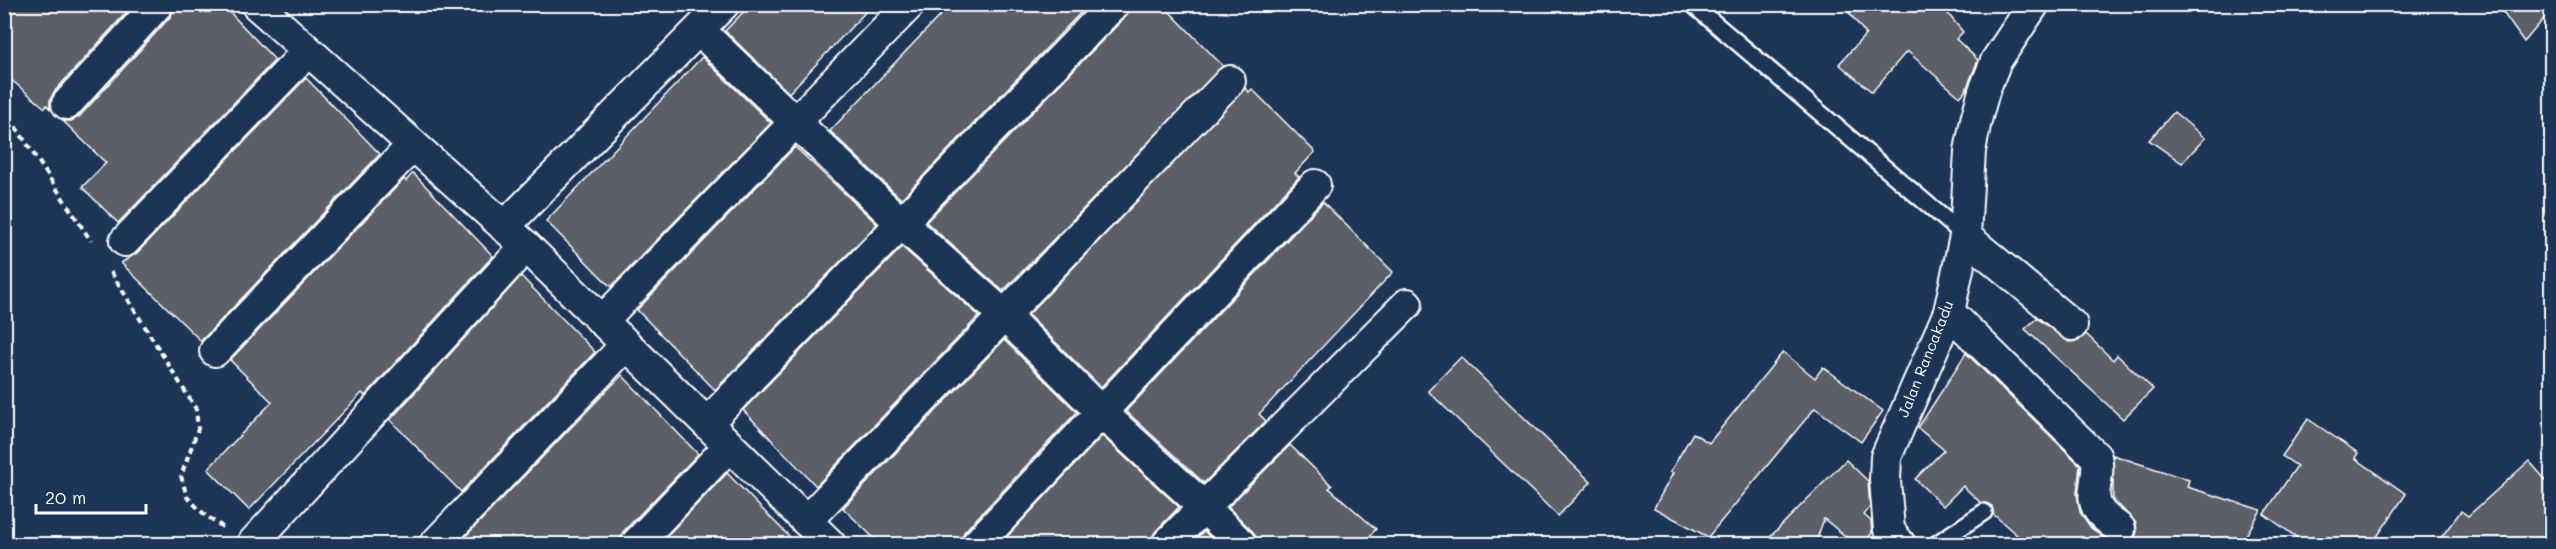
<svg xmlns="http://www.w3.org/2000/svg" width="2556" height="549" viewBox="0 0 2556 549" font-family="Mali,sans-serif">
<style>
.building{fill:#5d5e67;stroke:#fff;stroke-width:1.5}
.lines{fill:none;stroke-linecap:round;stroke-linejoin:round}
.service-casing{stroke:#fff;stroke-width:20}
.minor-casing{stroke:#fff;stroke-width:34}
.path{stroke:#fff;stroke-width:4;stroke-dasharray:6 4.5;stroke-linecap:butt}
.service{stroke:#1d3557;stroke-width:15}
.minor{stroke:#1d3557;stroke-width:30}
.labels{text-anchor:middle;stroke-width:6;stroke-linejoin:round;paint-order:stroke}
.street-label{font-size:15px;fill:#fff;stroke:#1d3557}
</style>
<rect width="100%" height="100%" fill="#1d3557"/>
<filter id="ink" filterUnits="userSpaceOnUse"><feTurbulence type="fractalNoise" baseFrequency=".0167" numOctaves="2"/><feDisplacementMap in="SourceGraphic" scale="12" xChannelSelector="R" yChannelSelector="G"/><feConvolveMatrix kernelMatrix="1 2 1 2 8 2 1 2 1" color-interpolation-filters="sRGB"/></filter>
<g filter="url(#ink)">
<g class="building">
<path d="M4 4H134L54 92 50 100V109L47 105 45 108 4 74Z"/>
<path d="M175 4H222L275 60 118 223 82 187 106 163 63 121H72L80 116 171 16Z"/>
<path d="M751 4H873L789 93 725 31Z"/>
<path d="M951 4H1089L901 199 830 131Z"/>
<path d="M1131 4H1162L1223 66 1003 291 926 222 1126 16Z"/>
<path d="M1842 4H1940L1963 32 1956 39 1978 60 1966 90 1960 97 1907 51 1872 92 1839 64 1866 34Z"/>
<path d="M2497 4H2552V9L2524 42Z"/>
<path d="M702 57 771 123 612 286 609 285 546 221Z"/>
<path d="M306 78 380 154 201 341 121 263 137 253Z"/>
<path d="M1245 88 1249 92 1252 89 1315 152 1295 173 1299 177 1101 387 1028 315Z"/>
<path d="M2174 112 2205 138 2182 163 2149 140Z"/>
<path d="M795 147 877 224 715 390 637 310Z"/>
<path d="M413 173 493 256 365 396 362 393 249 510 208 469 272 402 230 360 404 179 406 181Z"/>
<path d="M1323 202 1393 272 1259 414 1266 421 1204 483 1126 411Z"/>
<path d="M902 247 979 316 816 486 743 410Z"/>
<path d="M521 276 595 352 461 492 390 420Z"/>
<path d="M2037 318 2069 342 2078 341 2086 334 2113 360 2117 355 2153 389 2123 419 2025 329Z"/>
<path d="M1004 340 1077 412 964 532 960 544H880L843 508Z"/>
<path d="M1783 352 1815 378 1823 367 1883 411 1861 442 1815 408 1708 537 1654 508 1673 473 1670 472 1693 433 1709 443Z"/>
<path d="M1966 353 2080 465 2077 494 2080 512 2091 528 2114 544H2027L1993 514 1992 506 1981 503 1963 486 1943 506 1915 479 1944 450 1918 428Z"/>
<path d="M1461 357 1591 482 1558 516 1428 391Z"/>
<path d="M622 375 698 454 623 532 619 544H458Z"/>
<path d="M2308 419 2358 453 2355 458 2406 494 2372 544H2306L2264 514 2297 466 2282 456Z"/>
<path d="M1102 436 1179 507 1155 532 1150 544H1000Z"/>
<path d="M1290 445 1332 486 1329 488 1376 529 1363 544H1258L1253 532 1228 507Z"/>
<path d="M2113 455 2189 480 2187 487 2261 510 2241 544H2127L2134 539 2137 532 2136 523 2113 499Z"/>
<path d="M1846 460 1868 481 1870 507 1864 515 1871 521 1872 533 1863 544H1855L1824 519 1815 544H1763Z"/>
<path d="M2529 461 2552 487V544H2436L2461 511 2468 516Z"/>
<path d="M727 473 761 508 797 544H659Z"/>
<path d="M1204 531 1217 544H1191Z"/>
</g>
<g class="lines">
<defs>
<g id="service">
<path d="M1692 4 1965 236"/>
<path d="M1936 544 1984 512"/>
</g>
<g id="minor">
<path d="M256 4 526 246 830 544"/>
<path d="M699 30 902 224 1005 316 1101 412 1203 506 1241 544"/>
<path d="M67 104 158 4"/>
<path d="M504 227 724 4"/>
<path d="M1965 236 2072 325"/>
<path d="M125 241 308 51"/>
<path d="M1949 312 2096 457C2102 476 2086 496 2101 513 2106 519 2114 524 2120 529"/>
<path d="M602 321 910 4"/>
<path d="M215 351 413 145"/>
<path d="M707 423 1114 4"/>
<path d="M806 521 1230 81"/>
<path d="M252 544 526 246"/>
<path d="M435 544 626 345"/>
<path d="M636 544 729 446"/>
<path d="M977 544 1315 185"/>
<path d="M1167 544 1407 304"/>
<path d="M1900 544 1889 530 1885 480 1886 457 1949 312 1965 236 1970 151 1976 120 1984 91 1996 61 2034 4"/>
</g>
</defs>
<use href="#service" class="service-casing"/>
<use href="#minor" class="minor-casing"/>
<g class="path">
<path d="M4 109 91 241"/>
<path d="M111 272 196 409 198 429 181 476 187 497 204 514 224 528"/>
</g>
<use href="#service" class="service"/>
<use href="#minor" class="minor"/>
</g>
</g>
<g class="labels">
<g class="street-label">
<text transform="translate(1926 359) rotate(-68)" y="5">Jalan Rancakadu</text>
</g>
</g>
<rect width="2556" height="549" fill="none" stroke="#1d3557" stroke-width="24"/>
<rect x="12" y="12" width="2532" height="525" fill="none" stroke="#fff" stroke-width="2" filter="url(#ink)"/>
<path d="M36 504v9h110v-9" fill="none" stroke="#ffffff" stroke-width="3"/>
<text x="45" y="504" font-size="18" fill="#ffffff" stroke="#1d3557" stroke-width="4.5" paint-order="stroke">20 m</text>
</svg>
